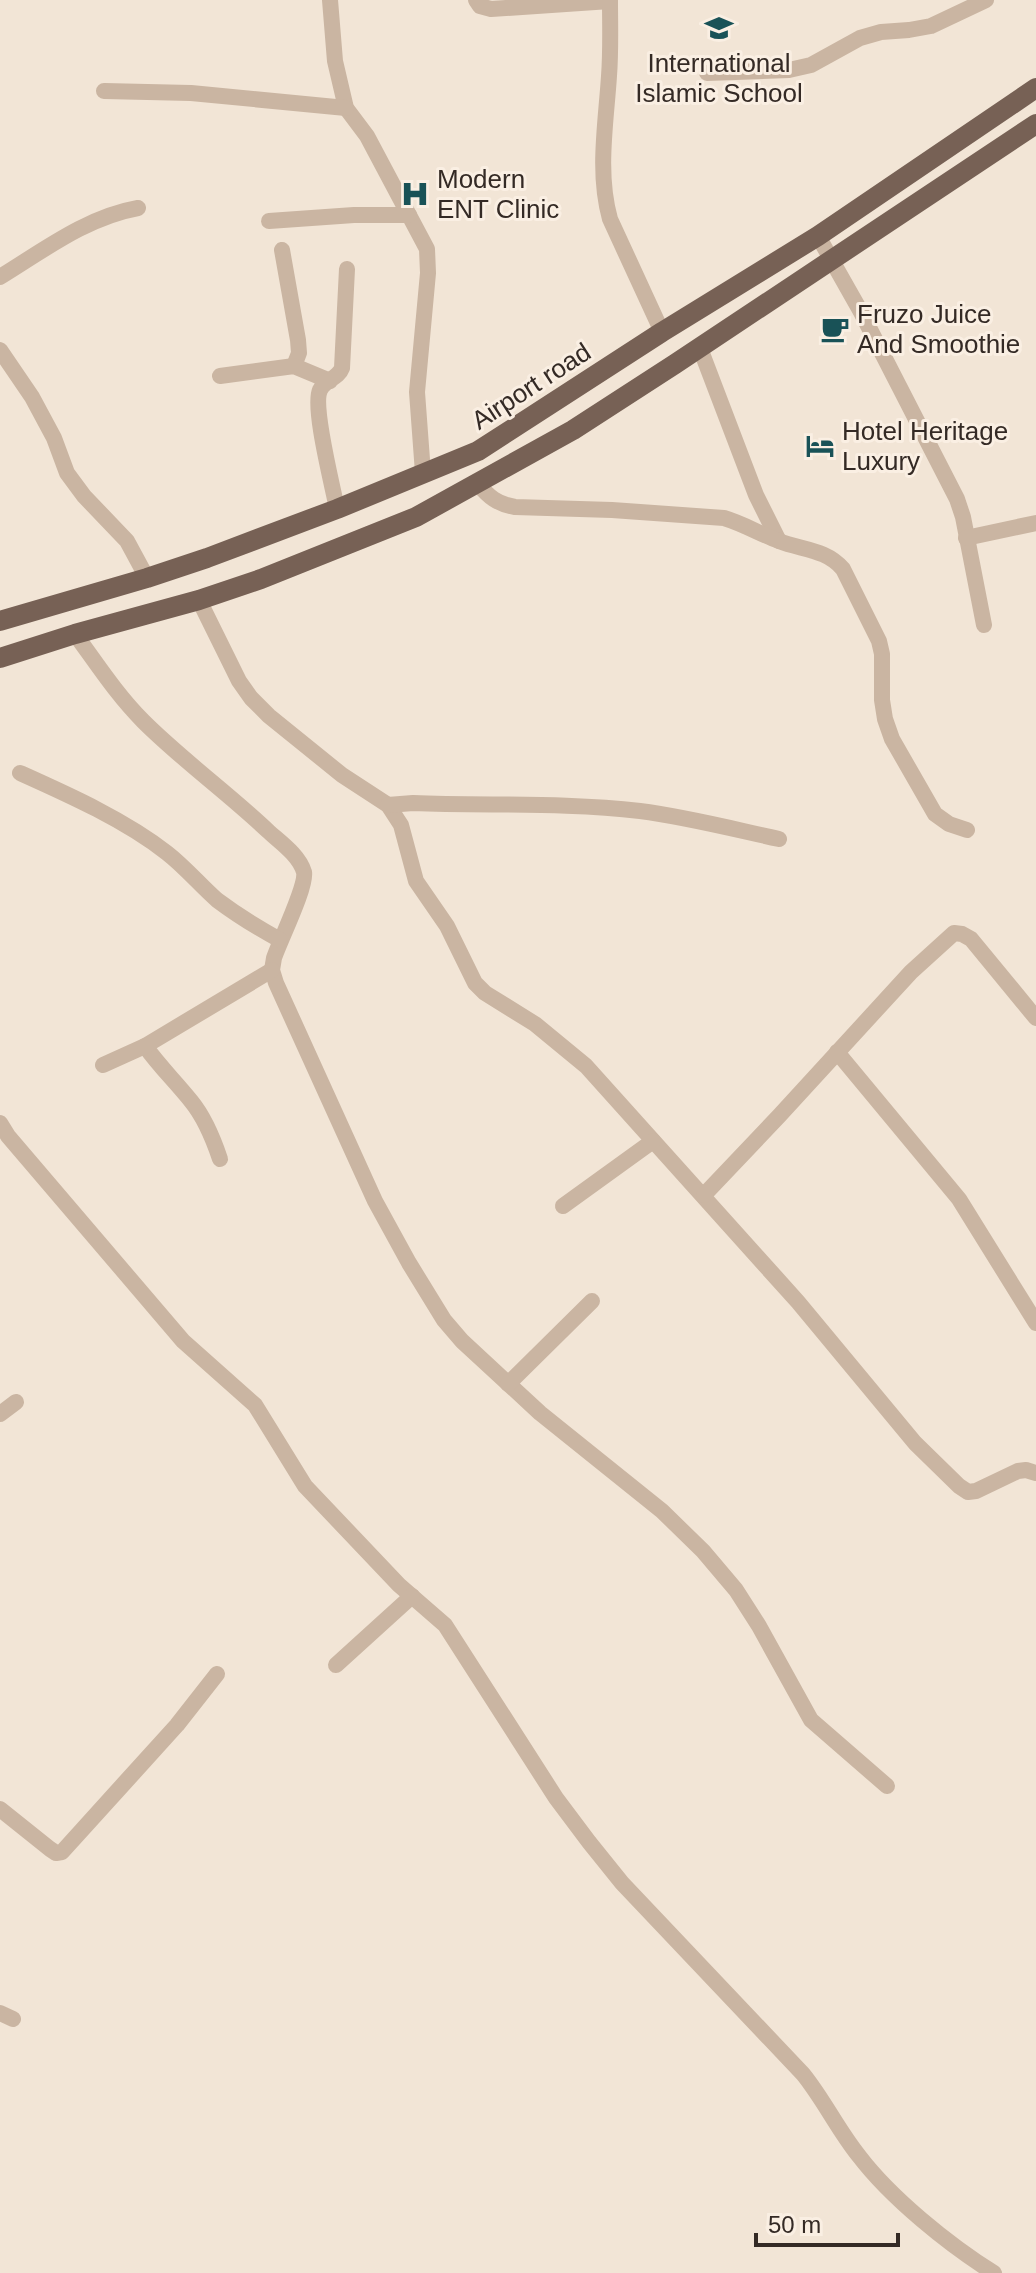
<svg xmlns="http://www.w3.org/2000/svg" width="1036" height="2273" viewBox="0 0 1036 2273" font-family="Helvetica,sans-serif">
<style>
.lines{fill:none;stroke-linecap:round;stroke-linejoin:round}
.street{stroke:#cab5a2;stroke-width:16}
.primary{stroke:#776155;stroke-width:20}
.labels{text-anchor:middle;stroke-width:6;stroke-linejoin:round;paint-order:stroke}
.poi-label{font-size:26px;fill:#342a25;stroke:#faefe3;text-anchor:start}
.street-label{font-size:26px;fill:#342a25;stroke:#faefe3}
</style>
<rect width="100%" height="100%" fill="#f2e5d6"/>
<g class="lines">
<g class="street">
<path d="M330 0 335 61 346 108 367 136 427 249 428 273 417 392 423 473"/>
<path d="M476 0 480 6 491 9 610 1"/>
<path d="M610 0C610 25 611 50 609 76 606 123 597 173 610 219L662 332"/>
<path d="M707 73 789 70 811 65 860 38 881 32 909 30 931 26 986 0"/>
<path d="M104 91 191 93 346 108"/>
<path d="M269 221 354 215H409"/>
<path d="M818 236 861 312 957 499 963 517 984 625"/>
<path d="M282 250 298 340 299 353 294 366"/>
<path d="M0 277C44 250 87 217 138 208"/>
<path d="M700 348 756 495 779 541"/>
<path d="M0 350 32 397 54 438 67 473 84 496 127 541 147 578"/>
<path d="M220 376 294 366 330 381"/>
<path d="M477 483C489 497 497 504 515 507L612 510 724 518C744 524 760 534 779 541 802 550 826 549 843 569L879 641 882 654V700L885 719 892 739 935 814 949 824 967 830"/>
<path d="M337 509C333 487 312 407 320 390 325 379 338 379 342 368L347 269"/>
<path d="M966 538 1036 523"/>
<path d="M199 600 239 681 251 698 269 716 342 775 388 805 401 825 416 881 447 926 475 983 485 993 535 1024 586 1066 798 1302 915 1443 959 1486 968 1492 976 1491 1018 1471 1026 1470 1036 1473"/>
<path d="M75 634C97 664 117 695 143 721 182 760 228 793 268 831 280 842 299 855 304 872 307 886 280 940 274 958L272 970 276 983 375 1201 409 1263 444 1320 462 1341 540 1413 662 1511 703 1551 736 1590 759 1626 811 1720 887 1786"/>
<path d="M20 773C69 795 125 820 167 853 185 867 200 885 217 900 237 915 258 928 280 940"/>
<path d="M388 805 413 803C488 806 565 802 640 811 687 817 733 829 779 839"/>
<path d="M145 1046C160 1067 175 1081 191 1101 205 1118 213 1138 220 1159"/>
<path d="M837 1052 959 1199 1036 1323"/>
<path d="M103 1065 145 1046 272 970"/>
<path d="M0 1123 8 1136 183 1341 255 1405 305 1486 399 1585 445 1625 556 1798 589 1842 622 1883 803 2074C824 2100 838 2130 859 2156 891 2198 949 2245 994 2273"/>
<path d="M704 1195 779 1116 911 972 954 933 962 934 971 939 1036 1018"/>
<path d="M563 1206 653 1141"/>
<path d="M508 1384 592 1301"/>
<path d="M0 1414 16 1402"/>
<path d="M336 1665 412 1596"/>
<path d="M0 1809 50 1849 56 1853 62 1852 177 1725 217 1674"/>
<path d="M0 2013 13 2019"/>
</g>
<g class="primary">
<path d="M0 621 147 578 207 558 337 509 478 451 662 332 818 236 1036 88"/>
<path d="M0 658 75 634 199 600 261 579 416 517 573 430 675 364 1036 124"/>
</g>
</g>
<defs>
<symbol id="school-bare" viewBox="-9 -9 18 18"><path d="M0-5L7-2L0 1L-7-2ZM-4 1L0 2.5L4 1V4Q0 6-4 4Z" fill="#195257" stroke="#faefe3" stroke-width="2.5" paint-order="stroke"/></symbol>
<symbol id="hospital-bare" viewBox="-9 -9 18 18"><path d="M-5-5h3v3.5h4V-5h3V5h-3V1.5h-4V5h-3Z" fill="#195257" stroke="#faefe3" stroke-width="2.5" paint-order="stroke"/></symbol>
<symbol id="cafe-bare" viewBox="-9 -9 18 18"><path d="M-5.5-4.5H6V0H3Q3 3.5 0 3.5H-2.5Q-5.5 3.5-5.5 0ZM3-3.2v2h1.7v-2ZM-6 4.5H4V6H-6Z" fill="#195257" stroke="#faefe3" stroke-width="2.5" paint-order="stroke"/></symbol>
<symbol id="hotel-bare" viewBox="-9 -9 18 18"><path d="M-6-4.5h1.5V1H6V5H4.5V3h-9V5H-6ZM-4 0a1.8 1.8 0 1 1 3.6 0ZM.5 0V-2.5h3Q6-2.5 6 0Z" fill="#195257" stroke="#faefe3" stroke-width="2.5" paint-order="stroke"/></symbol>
</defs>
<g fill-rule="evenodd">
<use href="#school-bare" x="699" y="8" width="40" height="40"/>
<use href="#hospital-bare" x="395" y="174" width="40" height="40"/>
<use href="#cafe-bare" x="815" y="309" width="40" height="40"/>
<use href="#hotel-bare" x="800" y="426" width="40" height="40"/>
</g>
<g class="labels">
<g class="poi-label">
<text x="719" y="72" text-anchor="middle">International<tspan x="719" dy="30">Islamic School</tspan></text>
<text x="437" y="188">Modern<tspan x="437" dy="30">ENT Clinic</tspan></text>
<text x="857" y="323">Fruzo Juice<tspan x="857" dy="30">And Smoothie</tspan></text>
<text x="842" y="440">Hotel Heritage<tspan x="842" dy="30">Luxury</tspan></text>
</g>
<g class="street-label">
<text transform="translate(531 386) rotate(-33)" y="9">Airport road</text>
</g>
</g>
<path d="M756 2233v12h142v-12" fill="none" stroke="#342a25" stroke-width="4"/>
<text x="768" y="2233" font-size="24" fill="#342a25" stroke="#faefe3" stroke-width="6" paint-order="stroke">50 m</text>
</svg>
